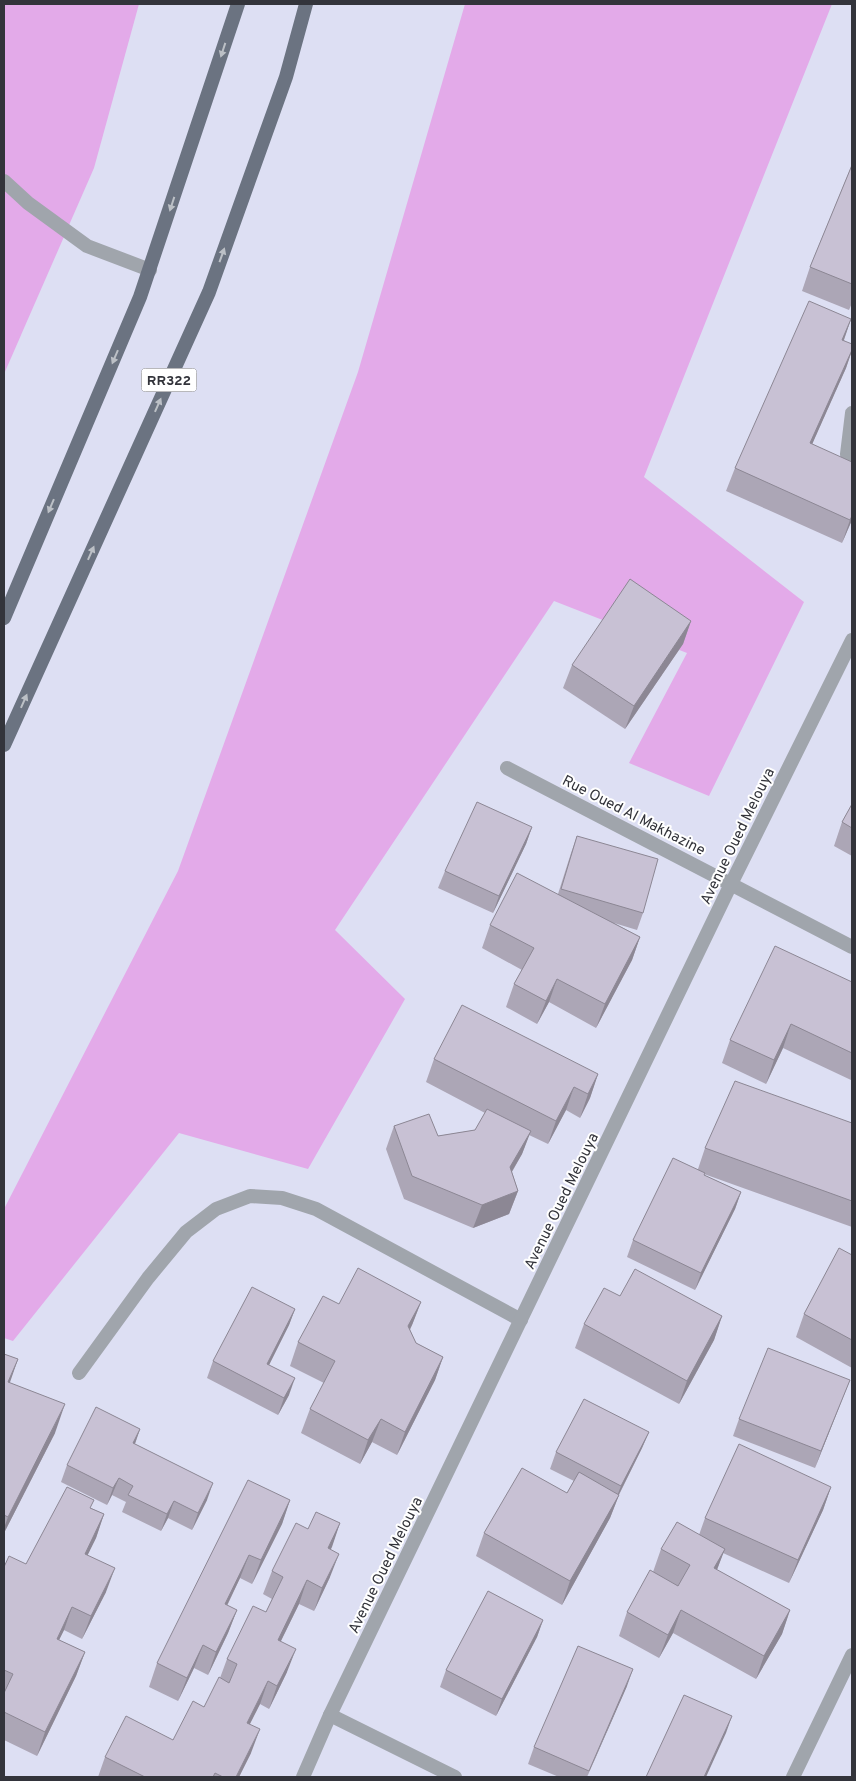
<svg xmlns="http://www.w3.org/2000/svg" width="856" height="1781" viewBox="0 0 856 1781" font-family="Overpass,sans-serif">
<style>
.green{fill:#e3aae9}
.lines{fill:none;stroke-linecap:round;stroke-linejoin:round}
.service{stroke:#a0a5ac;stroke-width:14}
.minor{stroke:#a0a5ac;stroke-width:14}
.primary{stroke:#6b7381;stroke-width:14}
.wall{fill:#aca6b6}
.shaded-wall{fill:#8c8794}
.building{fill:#c8c1d4;stroke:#8c8794}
.oneway{fill:#bcc0c6}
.labels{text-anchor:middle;stroke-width:4;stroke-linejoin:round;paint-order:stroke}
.shield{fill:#fff;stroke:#707176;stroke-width:1}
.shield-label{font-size:14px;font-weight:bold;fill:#33343b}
.street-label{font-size:15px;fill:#33343b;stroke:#fff}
</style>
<rect width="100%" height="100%" fill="#dddff3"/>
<g class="green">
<path d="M4 4H139L94 168 4 374Z"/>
<path d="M465 4H832L644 477 804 602 709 796 629 763 687 653 554 601 335 930 405 999 308 1169 179 1133 13 1341 4 1338V1209L178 871 358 372Z"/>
</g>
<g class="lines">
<path class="service" d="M4 181 28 203 87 246 150 270"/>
<g class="minor">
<path d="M852 413 847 454 852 457"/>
<path d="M507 768 852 947"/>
<path d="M79 1373 148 1278 186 1232 216 1209 250 1196 282 1198 316 1209 521 1320"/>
<path d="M330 1715 455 1777"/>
<path d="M303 1777 330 1715 731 884 852 640"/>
<path d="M793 1777 852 1655"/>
</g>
<g class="primary">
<path d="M4 618 140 297 238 4"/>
<path d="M4 745 209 292 286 77 306 4"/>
</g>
</g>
<g class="wall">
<path d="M852 165V303L849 310 802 291 810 267Z"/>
<path d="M851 319 844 340 852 350V351L846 368 812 444 852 520 842 543 726 491 735 468Z"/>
<path d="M691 621 683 644 625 729 563 688 572 665Z"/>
<path d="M852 804V856L834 846 842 822Z"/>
<path d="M532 827 526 844 493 913 438 888 445 871Z"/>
<path d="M577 836 643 913 637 930 614 923 640 937 632 960 596 1028 549 1002 537 1024 506 1007 514 984 522 970 482 948 490 925 558 894 571 853Z"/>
<path d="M852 982V1078L851 1080 783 1048 766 1084 722 1063 730 1040Z"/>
<path d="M434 1059 598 1074 590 1098 580 1118 566 1110 548 1144 529 1135 522 1154 512 1172 518 1191 509 1214 473 1228 404 1199 386 1149 394 1126 438 1136 475 1130 485 1113 426 1082Z"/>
<path d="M852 1123V1227L704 1174V1175L741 1192 735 1209 695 1290 627 1257 633 1240 698 1169 705 1148Z"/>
<path d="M852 1255V1368L796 1337 804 1314Z"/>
<path d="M620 1296 722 1316 714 1340 679 1404 575 1348 584 1324Z"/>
<path d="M421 1302 412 1325 410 1330 416 1343 443 1357 435 1380 397 1455 372 1442 360 1464 301 1433 310 1409 324 1383 290 1366 298 1342 339 1304Z"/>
<path d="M295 1309 289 1325 269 1365 289 1395 278 1415 207 1378 213 1361Z"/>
<path d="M4 1354 18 1359 9 1383 55 1433 4 1533Z"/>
<path d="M850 1380 815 1468 733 1436 739 1419Z"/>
<path d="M140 1429 135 1444 207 1500 192 1530 168 1518 161 1531 122 1512 126 1502 112 1495 107 1505 61 1482 67 1465Z"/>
<path d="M649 1432 642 1448 619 1495 610 1518 562 1605 476 1556 484 1533 567 1493 574 1481 550 1469 556 1452Z"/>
<path d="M831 1487 823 1510 789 1583 723 1553 717 1570 790 1610 782 1634 756 1679 673 1633 659 1658 619 1636 627 1612 653 1572 661 1549 699 1535 705 1518Z"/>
<path d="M290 1500 282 1524 252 1584 240 1578 227 1606 237 1610 228 1633 208 1675 194 1668 178 1701 149 1687 157 1663Z"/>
<path d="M91 1508 104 1514 96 1538 87 1555 106 1592 82 1639 64 1630 59 1640 85 1652 76 1676 37 1756 4 1740V1567L26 1564Z"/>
<path d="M340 1523 330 1550V1577L314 1611 299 1604 281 1641 287 1672 269 1709 260 1704 250 1724 251 1753 239 1777H98L105 1757 173 1740 204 1707 220 1678 227 1659 266 1612 272 1599 263 1594 272 1571 308 1529Z"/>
<path d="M543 1620 537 1637 496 1716 440 1687 446 1670Z"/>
<path d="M627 1686 587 1777H559L528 1764 534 1747Z"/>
</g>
<g class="shaded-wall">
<path d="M851 319 843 342 842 340Z"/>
<path d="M852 350 846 368 802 467 810 443Z"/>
<path d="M852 516V520L842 543 850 520Z"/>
<path d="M691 621 683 644 625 729 634 706Z"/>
<path d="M532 827 526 844 493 913 499 896Z"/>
<path d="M640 937 632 960 596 1028 605 1004Z"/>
<path d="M557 979 549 1002 537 1024 546 1001Z"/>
<path d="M791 1024 783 1048 766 1084 774 1060Z"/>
<path d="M598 1074 590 1098 580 1118 588 1094Z"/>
<path d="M574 1087 566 1110 548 1144 556 1121Z"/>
<path d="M531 1131 522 1154 501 1190 510 1167Z"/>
<path d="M518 1191 509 1214 473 1228 482 1205Z"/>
<path d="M741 1192 735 1209 695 1290 701 1273Z"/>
<path d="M421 1302 412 1325 399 1349 408 1326Z"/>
<path d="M295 1309 289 1325 261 1381 267 1364Z"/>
<path d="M722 1316 714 1340 679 1404 687 1381Z"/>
<path d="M443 1357 435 1380 397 1455 405 1432Z"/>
<path d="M18 1359 8 1388V1382Z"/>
<path d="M295 1378 289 1395 278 1415 284 1398Z"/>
<path d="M850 1380 843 1397 815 1468 821 1451Z"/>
<path d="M65 1404 55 1433 4 1533V1528L8 1517Z"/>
<path d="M381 1419 372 1442 360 1464 368 1440Z"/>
<path d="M140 1429 134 1446 133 1443Z"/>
<path d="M649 1432 642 1448 617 1498 619 1495 610 1518 562 1605 570 1581 615 1501 621 1486Z"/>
<path d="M119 1478 112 1495 107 1505 113 1488Z"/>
<path d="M213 1483 207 1500 192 1530 198 1513Z"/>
<path d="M831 1487 823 1510 789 1583 798 1560Z"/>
<path d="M290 1500 282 1524 252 1584 261 1560Z"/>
<path d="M174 1501 168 1518 161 1531 167 1514Z"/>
<path d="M104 1514 96 1538 77 1577 85 1554Z"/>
<path d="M340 1523 332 1547 319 1572 328 1548Z"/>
<path d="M725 1549 716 1572 714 1568Z"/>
<path d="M339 1554 330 1577 314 1611 322 1588Z"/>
<path d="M249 1555 240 1578 216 1628 225 1604Z"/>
<path d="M115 1568 106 1592 82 1639 91 1616Z"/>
<path d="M307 1580 299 1604 270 1663 278 1640Z"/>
<path d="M72 1607 64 1630 48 1662 57 1639Z"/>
<path d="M237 1610 228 1633 208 1675 216 1652Z"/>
<path d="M681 1610 673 1633 659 1658 668 1635Z"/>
<path d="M790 1610 782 1634 756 1679 764 1656Z"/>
<path d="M543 1620 537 1637 496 1716 502 1699Z"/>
<path d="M203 1645 194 1668 178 1701 187 1678Z"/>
<path d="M296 1649 287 1672 269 1709 277 1686Z"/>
<path d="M85 1652 76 1676 37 1756 45 1732Z"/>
<path d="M633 1669 627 1686 587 1777Z"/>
<path d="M268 1681 260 1704 238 1747 247 1723Z"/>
<path d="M732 1716 726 1733 706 1777H704Z"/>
<path d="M260 1729 251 1753 239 1777H236Z"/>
</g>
<g class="building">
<path d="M852 165V284L810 267Z"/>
<path d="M809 301 851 319 842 340 852 344V350L810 443 852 462V516L850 520 735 468Z"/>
<path d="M630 579 691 621 634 706 572 665Z"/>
<path d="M477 802 532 827 499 896 445 871Z"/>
<path d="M852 804V828L842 822Z"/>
<path d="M577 836 658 859 643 913 561 889Z"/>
<path d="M517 873 640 937 605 1004 557 979 546 1001 514 984 534 948 490 925Z"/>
<path d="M775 946 852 982V1053L791 1024 774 1060 730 1040Z"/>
<path d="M462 1005 598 1074 588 1094 574 1087 556 1121 434 1059Z"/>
<path d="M735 1081 852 1123V1201L705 1148Z"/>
<path d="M487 1109 531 1131 510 1167 518 1191 482 1205 412 1176 394 1126 429 1114 438 1136 475 1130Z"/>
<path d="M673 1158 705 1173 704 1175 741 1192 701 1273 633 1240Z"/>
<path d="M839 1248 852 1255V1340L804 1314Z"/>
<path d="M358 1268 421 1302 408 1326 416 1343 443 1357 405 1432 381 1419 368 1440 310 1409 335 1361 298 1342 323 1296 339 1304Z"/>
<path d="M635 1269 722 1316 687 1381 584 1324 604 1288 620 1296Z"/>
<path d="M252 1287 295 1309 267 1364 295 1378 284 1398 213 1361Z"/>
<path d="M768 1348 850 1380 821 1451 739 1419Z"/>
<path d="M4 1354 18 1359 8 1382 65 1404 8 1517 4 1515Z"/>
<path d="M584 1399 649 1432 621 1486 556 1452Z"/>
<path d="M96 1407 140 1429 133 1443 213 1483 198 1513 174 1501 167 1514 128 1495 133 1486 119 1478 113 1488 67 1465Z"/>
<path d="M739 1444 831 1487 798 1560 705 1518Z"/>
<path d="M522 1468 567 1493 579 1472 619 1495 570 1581 484 1533Z"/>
<path d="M248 1480 290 1500 261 1560 249 1555 225 1604 237 1610 216 1652 203 1645 187 1678 157 1663Z"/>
<path d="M67 1487 94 1500 90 1508 104 1514 85 1554 115 1568 91 1616 72 1607 57 1639 85 1652 45 1732 4 1712V1693L13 1674 4 1670V1567L9 1556 26 1564Z"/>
<path d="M316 1512 340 1523 328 1548 339 1554 322 1588 307 1580 278 1640 296 1649 277 1686 268 1681 247 1723 260 1729 236 1777H223L215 1773 213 1777H145L105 1757 126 1716 173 1740 193 1701 204 1707 219 1677 229 1683 237 1664 227 1659 253 1606 266 1612 283 1577 272 1571 296 1523 308 1529Z"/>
<path d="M677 1522 725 1549 714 1568 790 1610 764 1656 681 1610 668 1635 627 1612 650 1570 678 1586 690 1565 661 1549Z"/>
<path d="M488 1591 543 1620 502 1699 446 1670Z"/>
<path d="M578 1646 633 1669 589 1771 534 1747Z"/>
<path d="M684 1695 732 1716 704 1777H646Z"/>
</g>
<defs><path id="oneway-solid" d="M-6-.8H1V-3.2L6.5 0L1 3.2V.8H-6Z" transform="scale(1.25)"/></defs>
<g class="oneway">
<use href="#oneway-solid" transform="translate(223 50) rotate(108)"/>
<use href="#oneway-solid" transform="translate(172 204) rotate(108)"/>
<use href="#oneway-solid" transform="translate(222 255) rotate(-70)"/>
<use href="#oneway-solid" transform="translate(115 357) rotate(113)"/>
<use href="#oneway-solid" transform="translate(158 405) rotate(-66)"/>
<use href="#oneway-solid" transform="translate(51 506) rotate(113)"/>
<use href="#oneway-solid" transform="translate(91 553) rotate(-66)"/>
<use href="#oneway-solid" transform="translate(24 701) rotate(-66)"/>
</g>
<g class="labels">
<rect class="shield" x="141.5" y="368.5" width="55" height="23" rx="4"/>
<g class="shield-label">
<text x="169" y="385">RR322</text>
</g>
<g class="street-label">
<text transform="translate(634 815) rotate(27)" y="5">Rue Oued Al Makhazine</text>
<text transform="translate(737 836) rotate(-64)" y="5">Avenue Oued Melouya</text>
<text transform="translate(561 1201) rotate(-64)" y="5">Avenue Oued Melouya</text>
<text transform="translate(385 1565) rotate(-64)" y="5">Avenue Oued Melouya</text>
</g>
</g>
<rect width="856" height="1781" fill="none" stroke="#33343b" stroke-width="10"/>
</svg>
